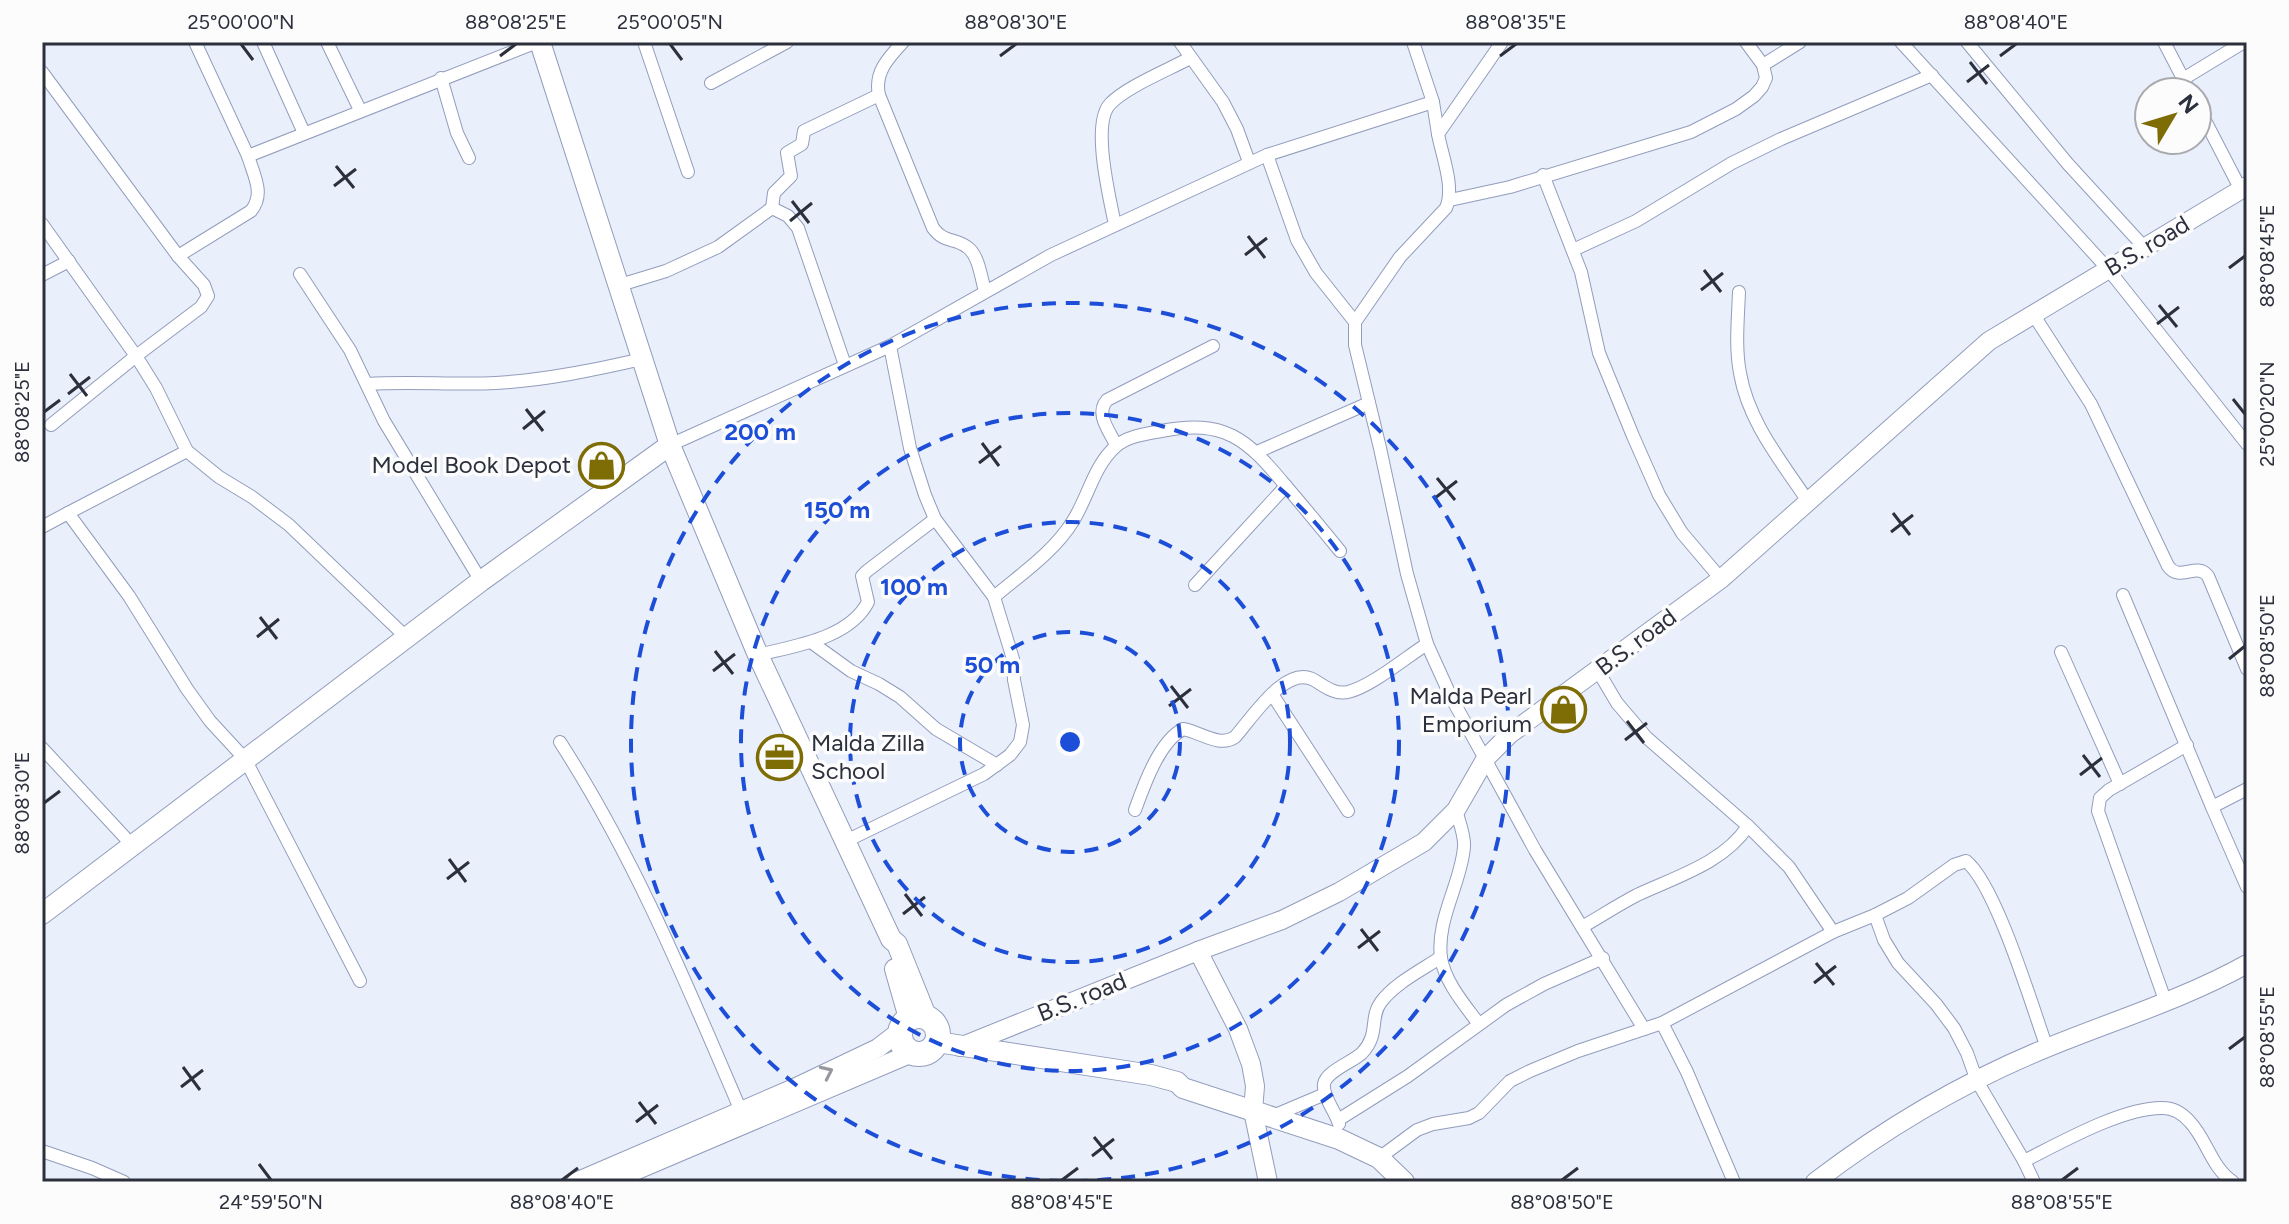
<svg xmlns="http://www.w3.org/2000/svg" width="2289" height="1224" viewBox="0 0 2289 1224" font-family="Figtree,sans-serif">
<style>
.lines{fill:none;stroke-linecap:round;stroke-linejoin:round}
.street-casing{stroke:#929dbc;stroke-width:14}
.secondary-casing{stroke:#929dbc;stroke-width:20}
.primary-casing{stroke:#929dbc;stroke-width:22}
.highway-casing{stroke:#929dbc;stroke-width:26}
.street{stroke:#fff;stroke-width:12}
.secondary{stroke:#fff;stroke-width:18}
.primary{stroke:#fff;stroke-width:20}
.highway{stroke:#fff;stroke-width:24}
.oneway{stroke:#96989e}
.ticks{fill:none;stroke:#2c303d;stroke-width:3}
.ring{fill:none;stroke:#1d4ed8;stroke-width:4;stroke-dasharray:14 10}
.labels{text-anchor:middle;stroke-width:7;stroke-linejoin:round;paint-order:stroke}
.street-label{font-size:24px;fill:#2c303d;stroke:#fcfcfc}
.poi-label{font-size:24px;fill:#2c303d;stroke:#fcfcfc;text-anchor:end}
.centre{fill:#1d4ed8;stroke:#fcfcfc;stroke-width:4}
.ring-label{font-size:24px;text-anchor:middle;font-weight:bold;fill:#1d4ed8;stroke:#fcfcfc;stroke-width:7;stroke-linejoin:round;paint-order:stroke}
.neatline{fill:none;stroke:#2c303d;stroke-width:3}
.ticks-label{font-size:20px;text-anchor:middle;fill:#2c303d}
</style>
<rect width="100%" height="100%" fill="#eaeffc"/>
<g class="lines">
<defs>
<g id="street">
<path d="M195 42 248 156 537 42"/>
<path d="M263 42 304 133"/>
<path d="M327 42 360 110"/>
<path d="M644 42 688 172"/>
<path d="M903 42C888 58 874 73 879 95L933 228C945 244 954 237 967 247 979 255 981 278 985 291"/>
<path d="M1180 42 1223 102 1237 129 1249 162"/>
<path d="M1413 42 1433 102 1438 134"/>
<path d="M1502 42 1438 134C1442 156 1455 187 1446 208L1400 257 1355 322V345L1380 448 1407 574 1427 644 1451 697 1535 850 1644 1029"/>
<path d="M1746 42 1763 65"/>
<path d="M1901 42 2108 269 2247 444"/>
<path d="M1967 42 2068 164 2144 247"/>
<path d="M2164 42 2190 92"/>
<path d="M42 72 178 256 204 285 208 296 201 307 136 356 51 425"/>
<path d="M441 78 457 133 469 158"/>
<path d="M2183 79 2244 42"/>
<path d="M711 83 787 42"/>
<path d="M2197 105 2241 190"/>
<path d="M1267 155 1297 240 1316 273 1355 322"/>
<path d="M1543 175 1581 272 1599 353 1633 436 1659 495 1682 533 1721 579"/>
<path d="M1450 200 1510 187 1691 132 1736 109 1754 96 1762 87 1766 78 1763 65 1800 42"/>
<path d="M772 208 774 193 791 176 787 153 802 144 804 131 879 95"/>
<path d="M42 224 136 356 156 388 187 451 219 477 252 497 289 525 406 637"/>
<path d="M1115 225C1110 199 1091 124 1110 104 1126 87 1168 70 1190 58"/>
<path d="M1573 250 1636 221 1732 163 1781 139 1932 75"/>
<path d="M178 256 251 211C265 194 254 176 248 156"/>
<path d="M300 274 350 350 384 421 481 581"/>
<path d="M42 275 69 261"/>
<path d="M620 285 666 271 718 247 772 208 788 216 798 228 845 365"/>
<path d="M1739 292C1738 319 1735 347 1740 373 1748 421 1781 461 1807 500"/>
<path d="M2033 314 2091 404 2168 566C2180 583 2196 561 2208 576L2247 669"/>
<path d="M367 384C410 381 453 385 496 383 546 380 594 370 642 359"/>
<path d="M670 445 890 346 1051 255 1267 155 1433 102"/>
<path d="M1116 445C1109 430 1095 414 1107 400L1213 346"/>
<path d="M187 451 68 513 129 596 187 689 210 721 245 759 360 981"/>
<path d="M1257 452 1369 403"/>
<path d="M42 527 68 513"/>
<path d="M1195 585 1286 486"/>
<path d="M2123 595 2212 807"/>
<path d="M994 597C1021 574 1054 552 1073 521 1088 497 1094 466 1115 447 1127 436 1145 434 1161 431 1225 419 1246 438 1285 485 1304 507 1322 529 1340 551"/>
<path d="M811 642 851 671 879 684 900 697 936 729 997 765"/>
<path d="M2061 652 2120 784"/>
<path d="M758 655C793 646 849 639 868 602L862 576 867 571 935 519"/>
<path d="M1598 671 1617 703 1646 737 1748 826 1789 867 1833 932"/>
<path d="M1272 694 1348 811"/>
<path d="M560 742C635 858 687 985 741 1111"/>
<path d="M42 748 132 845"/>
<path d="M2247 789 2212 807 2247 887"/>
<path d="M1135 810C1144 785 1159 742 1183 729 1201 732 1219 748 1235 737 1252 718 1286 664 1314 680 1324 686 1335 695 1348 692 1372 686 1405 658 1427 644"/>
<path d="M1456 810C1459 822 1465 835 1464 847 1461 884 1436 919 1441 958 1445 982 1464 1004 1478 1023"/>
<path d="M846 841 984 774 1010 755 1020 742 1023 725 1014 680 1013 659 994 597 935 519 925 495 910 448 890 346"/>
<path d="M1875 915 1884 940 1898 963 1936 1004 1954 1028 1967 1053 1977 1081 2024 1161C2060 1143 2123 1107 2163 1108 2174 1108 2183 1114 2190 1122 2207 1140 2211 1167 2233 1182"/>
<path d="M1582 927C1601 916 1618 905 1637 895 1675 877 1724 863 1748 826"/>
<path d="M2166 1003 2098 811 2100 798 2109 790 2187 745"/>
<path d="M1662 1023 1687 1072 1734 1182"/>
<path d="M1273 1116 1325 1094"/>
<path d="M1338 1120 1408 1076 1506 1005 1544 984 1603 958"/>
<path d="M1339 1124C1336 1112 1322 1096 1324 1084 1326 1071 1353 1062 1362 1053 1380 1034 1369 1018 1381 1002 1395 983 1422 970 1441 957"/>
<path d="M42 1151 92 1168 124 1182"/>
<path d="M1379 1158 1417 1130 1433 1124 1469 1118 1479 1113 1510 1081 1530 1071 1578 1051 1662 1023 1833 932 1875 915 1908 898 1954 865 1966 861C1996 885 2032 1006 2047 1048"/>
<path d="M2024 1161 2034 1182"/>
</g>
<g id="secondary">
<path d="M1198 951 1238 1029 1251 1064 1255 1086 1253 1111 1268 1182"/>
<path d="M960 1047 1198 951 1282 920 1339 892 1424 842 1456 810 1486 758 1510 734 1721 579 1989 341 2247 186"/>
<path d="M576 1182 792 1089 878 1048 899 1032"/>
<path d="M609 1182 912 1053"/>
<path d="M1815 1182C1887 1127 1965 1081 2049 1047 2115 1020 2184 999 2247 964"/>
</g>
<g id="primary">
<path d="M540 42 670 445 758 655 891 939 897 944 926 1016"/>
<path d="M42 914 481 581 670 445"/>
<path d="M895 969 909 1018"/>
<path d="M937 1042 1151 1075 1177 1082 1183 1088 1339 1139 1379 1158 1404 1182"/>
</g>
<circle id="highway" cx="919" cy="1035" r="19"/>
</defs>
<use href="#street" class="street-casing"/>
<use href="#secondary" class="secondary-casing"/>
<use href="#primary" class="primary-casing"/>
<use href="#highway" class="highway-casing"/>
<use href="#street" class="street"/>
<use href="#secondary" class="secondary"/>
<use href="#primary" class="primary"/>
<use href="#highway" class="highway"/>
</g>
<defs><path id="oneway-chevron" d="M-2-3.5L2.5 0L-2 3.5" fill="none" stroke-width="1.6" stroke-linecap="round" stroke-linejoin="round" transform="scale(2)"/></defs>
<use class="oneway" href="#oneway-chevron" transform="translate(827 1072) rotate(-25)"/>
<path class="ticks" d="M241 44 253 60M670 44 682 60M500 56 516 44M1000 56 1016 44M1500 56 1516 44M2000 56 2016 44M1970 62 1987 84M1967 82 1989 65M336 166 354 188M334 186 356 169M792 201 809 223M790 221 812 203M1248 236 1265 258M1245 255 1267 238M2229 268 2245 256M1704 270 1721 292M1701 290 1723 273M2159 305 2177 327M2157 324 2179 307M70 374 87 396M68 394 90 377M2233 399 2245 414M526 409 543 431M44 412 60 400M523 429 545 411M982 443 999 466M979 463 1001 446M1437 478 1455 500M1435 498 1457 481M1893 513 1910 535M1891 532 1913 515M260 617 277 639M257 637 279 619M715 651 733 674M2229 659 2245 646M713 671 735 654M1171 686 1188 708M1169 706 1191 689M1627 721 1644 743M1625 740 1647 723M2083 755 2100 777M2080 775 2102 758M44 803 60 791M449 859 466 882M447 879 469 862M905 894 922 916M903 914 925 897M1361 929 1378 951M1358 948 1380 931M1816 963 1834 985M1814 983 1836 966M2229 1049 2245 1037M183 1067 200 1090M181 1087 203 1070M639 1102 656 1124M636 1122 658 1105M1094 1137 1112 1159M1092 1156 1114 1139M259 1164 271 1180M562 1180 578 1168M1062 1180 1078 1168M1562 1180 1578 1168M2062 1180 2078 1168"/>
<g class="ring">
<circle cx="1070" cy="742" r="110"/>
<circle cx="1070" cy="742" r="220"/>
<circle cx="1070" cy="742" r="329"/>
<circle cx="1070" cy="742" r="439"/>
</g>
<defs>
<symbol id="shop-ring" viewBox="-11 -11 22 22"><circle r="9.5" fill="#fcfcfc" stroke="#7e6c05" stroke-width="1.5"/><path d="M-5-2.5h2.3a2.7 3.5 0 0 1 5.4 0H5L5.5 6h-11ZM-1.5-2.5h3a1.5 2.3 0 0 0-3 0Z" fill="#7e6c05"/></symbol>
<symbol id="office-ring" viewBox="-11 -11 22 22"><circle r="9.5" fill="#fcfcfc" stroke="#7e6c05" stroke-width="1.5"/><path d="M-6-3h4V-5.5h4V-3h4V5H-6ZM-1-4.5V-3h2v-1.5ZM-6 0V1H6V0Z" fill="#7e6c05"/></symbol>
</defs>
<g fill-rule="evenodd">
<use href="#shop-ring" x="576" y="440" width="51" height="51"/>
<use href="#shop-ring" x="1538" y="684" width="51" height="51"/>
<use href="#office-ring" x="754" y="732" width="51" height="51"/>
</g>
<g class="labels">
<g class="street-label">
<text transform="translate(2147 246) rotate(-31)" y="8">B.S. road</text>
<text transform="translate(1636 642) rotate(-37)" y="8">B.S. road</text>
<text transform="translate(1082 997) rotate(-22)" y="8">B.S. road</text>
</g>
<g class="poi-label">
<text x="571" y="473">Model Book Depot</text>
<text x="1532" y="704">Malda Pearl<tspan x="1532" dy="28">Emporium</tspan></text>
<text x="811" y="751" text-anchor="start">Malda Zilla<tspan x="811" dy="28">School</tspan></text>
</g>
</g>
<circle cx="1070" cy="742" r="12" class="centre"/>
<g class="ring-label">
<text x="760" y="440">200 m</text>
<text x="837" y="518">150 m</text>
<text x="914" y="595">100 m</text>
<text x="992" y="673">50 m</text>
</g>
<rect width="2289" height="1224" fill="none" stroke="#fcfcfc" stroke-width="88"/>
<g transform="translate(2173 116) rotate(52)"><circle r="38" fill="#fcfcfc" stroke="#a9aab0" stroke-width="2"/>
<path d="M0-6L14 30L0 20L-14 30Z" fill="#7e6c05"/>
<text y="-12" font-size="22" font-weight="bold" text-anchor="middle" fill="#2c303d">N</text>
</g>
<rect x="44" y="44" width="2201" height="1136" class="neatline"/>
<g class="ticks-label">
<text x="241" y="29">25°00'00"N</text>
<text x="516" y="29">88°08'25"E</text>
<text x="670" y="29">25°00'05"N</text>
<text x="1016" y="29">88°08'30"E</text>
<text x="1516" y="29">88°08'35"E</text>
<text x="2016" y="29">88°08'40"E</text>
<text transform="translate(2267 256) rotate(-90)" y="7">88°08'45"E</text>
<text transform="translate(22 412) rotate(-90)" y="7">88°08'25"E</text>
<text transform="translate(2267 414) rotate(-90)" y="7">25°00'20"N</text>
<text transform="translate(2267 646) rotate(-90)" y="7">88°08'50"E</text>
<text transform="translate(22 803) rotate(-90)" y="7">88°08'30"E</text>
<text transform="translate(2267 1037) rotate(-90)" y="7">88°08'55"E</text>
<text x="271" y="1209">24°59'50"N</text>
<text x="562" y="1209">88°08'40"E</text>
<text x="1062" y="1209">88°08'45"E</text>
<text x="1562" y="1209">88°08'50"E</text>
<text x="2062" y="1209">88°08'55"E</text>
</g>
</svg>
